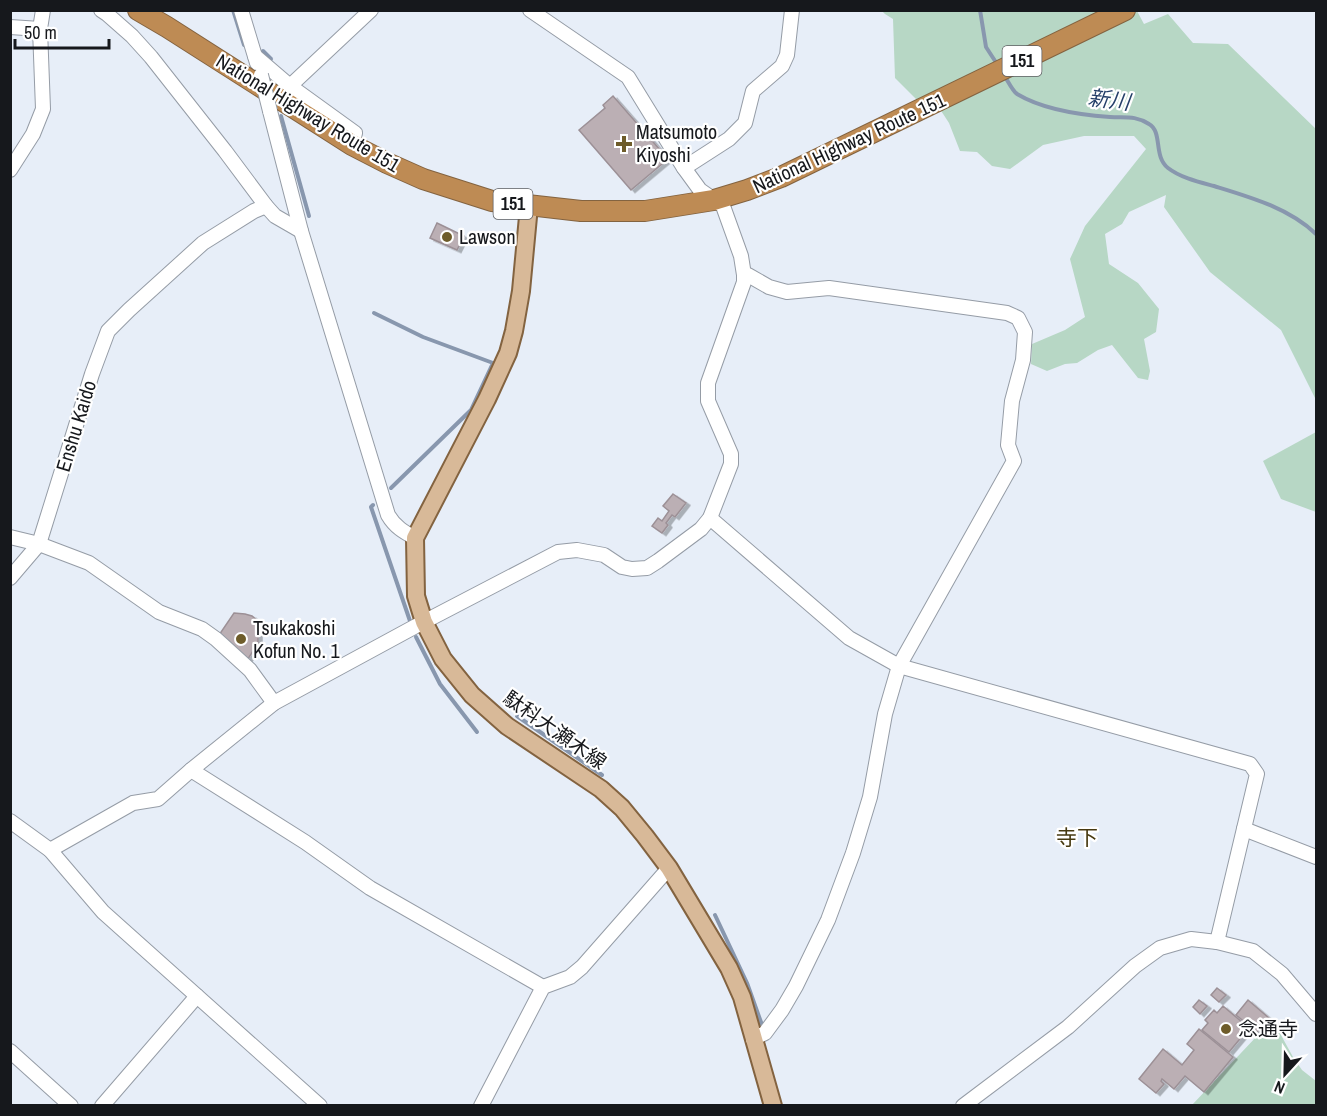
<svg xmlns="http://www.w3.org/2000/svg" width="1327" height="1116" viewBox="0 0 1327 1116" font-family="'Archivo Narrow','Noto Sans JP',sans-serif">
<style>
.green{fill:#b7d7c5}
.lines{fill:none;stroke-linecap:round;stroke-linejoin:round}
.stream{stroke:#8897ae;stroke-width:4}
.building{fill:#bbafb4;stroke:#9c9096;stroke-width:1.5;filter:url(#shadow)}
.minor-casing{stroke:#959ca6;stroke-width:16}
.major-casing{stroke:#836340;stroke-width:20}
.highway-casing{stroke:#836340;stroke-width:22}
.minor{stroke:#fff;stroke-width:14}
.major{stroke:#d8b998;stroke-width:16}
.highway{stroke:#be8b54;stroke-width:20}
.minor-bridge-casing{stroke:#959ca6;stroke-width:16;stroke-linecap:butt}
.minor-bridge{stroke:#fff;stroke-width:14}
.poi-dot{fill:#6e5c2a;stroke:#fff;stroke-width:2}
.labels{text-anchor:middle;stroke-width:4.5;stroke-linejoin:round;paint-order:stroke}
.shield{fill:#fff;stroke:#5c5d60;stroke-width:1.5}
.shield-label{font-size:18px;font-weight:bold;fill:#16181c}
.street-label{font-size:20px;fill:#16181c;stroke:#fff}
.poi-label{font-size:20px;fill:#16181c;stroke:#fff;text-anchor:start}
.water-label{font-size:21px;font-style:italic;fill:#253f69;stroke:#fff}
.neighbourhood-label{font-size:21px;fill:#463910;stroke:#fff}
</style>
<defs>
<filter id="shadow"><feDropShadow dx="4" dy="2.5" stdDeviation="0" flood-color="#0004"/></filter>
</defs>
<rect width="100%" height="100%" fill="#e7eef8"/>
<g class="green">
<path d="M882 11H1137L1144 24 1168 14 1193 43 1228 44 1316 129V400L1281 330 1210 272 1164 207 1166 195 1129 212 1122 224 1105 234 1109 264 1138 283 1159 309 1156 332 1144 339 1150 371 1148 380 1138 378 1112 345 1098 350 1077 363 1065 364 1047 371 1031 364 1032 344 1065 330 1085 317 1070 259 1085 226 1146 149 1134 136H1084L1043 145 1010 169 992 166 977 152 960 151 949 123 936 103 917 100 895 78 893 19 885 14Z"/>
<path d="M1316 432V512L1281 499 1263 461Z"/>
<path d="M1276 1026 1293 1057 1302 1070 1316 1081V1105H1192L1257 1036Z"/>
</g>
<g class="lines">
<g class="stream">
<path d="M233 10 244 45"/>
<path d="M980 10 986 47 997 64"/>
<path d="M263 51 271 59"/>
<path d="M1004 75C1008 81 1012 90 1017 94 1042 109 1081 115 1110 117 1125 118 1135 115 1149 124 1163 132 1153 156 1168 168 1181 178 1199 182 1214 186 1250 197 1289 208 1316 234"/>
<path d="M281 116 309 216"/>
<path d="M374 313 423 337 493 363 471 410 391 488"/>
<path d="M373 505 371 507 410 621"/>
<path d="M416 637 440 684 477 732"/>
<path d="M517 716 602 775"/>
<path d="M715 915 747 983 762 1025"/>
</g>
</g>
<g class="building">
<path d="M613 96 668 159 631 190 579 130 605 108 603 105Z"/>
<path d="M437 223 464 236 457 250 430 238Z"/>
<path d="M673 494 686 503 675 517 672 515 666 523 668 525 662 533 652 526 658 518 662 521 669 511 663 506Z"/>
<path d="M234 613 245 614 252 616 262 625 258 634V643L248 659 219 635Z"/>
<path d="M1217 988 1226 995 1219 1002 1211 995Z"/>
<path d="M1199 1000 1207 1006 1200 1014 1193 1007Z"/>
<path d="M1248 1000 1269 1018 1257 1032 1236 1015Z"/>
<path d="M1223 1006 1249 1028 1229 1052 1202 1030 1208 1023 1205 1020 1214 1010 1217 1013Z"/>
<path d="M1199 1029 1233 1057 1204 1092 1185 1076 1174 1089 1162 1079 1161 1081 1164 1084 1156 1093 1139 1079 1163 1049 1182 1065 1194 1050 1187 1044Z"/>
</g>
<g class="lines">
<defs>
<g id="minor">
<path d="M101 10 107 14 132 36 151 57 225 151 266 206 275 216 301 231"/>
<path d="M241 10 257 63"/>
<path d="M10 27 40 29"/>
<path d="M255 56 290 86 355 133 352 145"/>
<path d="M290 86 371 10"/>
<path d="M270 111 301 231 388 515C395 527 404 532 415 538"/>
<path d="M684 168 729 139 745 123 753 91 782 66 787 55 792 10"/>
<path d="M10 170 33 134 43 109 40 29 43 10"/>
<path d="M744 275H748L769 287 787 292 829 288 1007 313 1018 318 1025 332 1023 360 1012 401 1008 445 1014 461 899 666 885 714 870 797 853 853 828 920 796 986 782 1010 765 1033 753 1039"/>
<path d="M710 518 849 638 899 666 1250 764 1257 774 1217 942"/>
<path d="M10 537 39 544 89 563 159 612 202 629 216 639 250 670 274 703"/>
<path d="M10 578 39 544 92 374 108 331 129 310 203 243 254 211 266 206"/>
<path d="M191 770 305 842 370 888 543 987"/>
<path d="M10 821 50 850 103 912 320 1106"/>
<path d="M1244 829 1316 857"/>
<path d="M50 850 133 803 158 799 191 770 274 703 416 626 558 552 577 550 604 555 622 567 632 569 647 568 658 561 701 529 710 518 731 464V454L708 401V383L744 282V275L741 256 723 206 700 190 684 168 628 77 530 10"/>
<path d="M10 1051 71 1106"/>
<path d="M102 1106 197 996"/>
<path d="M481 1106 543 987 570 977 582 967 669 868"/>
<path d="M963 1106 1068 1027 1135 966 1160 948 1191 939 1217 942 1253 951 1282 974 1316 1014"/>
</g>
<path id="major" d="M529 206 521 291 514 331 508 353 487 399 415 538 416 596 424 622 443 659 472 695 507 726 601 789 622 808 645 836 669 868 729 968 742 997 773 1106"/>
<path id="highway" d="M138 10 167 27 352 145 387 163 423 179 492 201 581 211H645L714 200 747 190 781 177 1125 10"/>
</defs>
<use href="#minor" class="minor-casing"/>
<use href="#major" class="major-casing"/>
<use href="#highway" class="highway-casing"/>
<use href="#minor" class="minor"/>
<use href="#major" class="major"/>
<use href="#highway" class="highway"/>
<defs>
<path id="minor-bridge" d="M261 75 270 111"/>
</defs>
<use href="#minor-bridge" class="minor-bridge-casing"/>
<use href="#minor-bridge" class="minor-bridge"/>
</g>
<g class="poi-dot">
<path d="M621 135h6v6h6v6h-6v6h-6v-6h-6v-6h6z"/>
<circle cx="447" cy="237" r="6"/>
<circle cx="241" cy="639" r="6"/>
<circle cx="1226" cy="1029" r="6"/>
</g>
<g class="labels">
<g class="shield">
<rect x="1002.5" y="46" width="39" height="30" rx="4.5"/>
<rect x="493.5" y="189" width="39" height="30" rx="4.5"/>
</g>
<g class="shield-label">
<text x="1022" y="67">151</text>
<text x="513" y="210">151</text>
</g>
<g class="street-label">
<text transform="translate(308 113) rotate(31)" y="7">National Highway Route 151</text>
<text transform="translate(849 143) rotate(-25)" y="7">National Highway Route 151</text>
<text transform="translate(76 426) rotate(-73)" y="7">Enshu Kaido</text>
<text transform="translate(555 730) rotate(35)" y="7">駄科大瀬木線</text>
</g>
<g class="poi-label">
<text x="636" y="139">Matsumoto<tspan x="636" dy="23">Kiyoshi</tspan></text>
<text x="459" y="244">Lawson</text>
<text x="253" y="635">Tsukakoshi<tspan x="253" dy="23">Kofun No. 1</tspan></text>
<text x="1238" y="1036">念通寺</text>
</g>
<g class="water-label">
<text transform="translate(1109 100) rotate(7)" y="7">新川</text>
</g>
<g class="neighbourhood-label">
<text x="1077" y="845">寺下</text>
</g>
</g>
<rect width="1327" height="1116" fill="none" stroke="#16181c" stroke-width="24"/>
<g transform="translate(1285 1074) rotate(202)" stroke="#ffffff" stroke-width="4.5" paint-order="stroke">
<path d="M0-4.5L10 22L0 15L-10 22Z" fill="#16181c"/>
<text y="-9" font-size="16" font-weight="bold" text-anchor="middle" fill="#16181c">N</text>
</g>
<path d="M15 39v9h94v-9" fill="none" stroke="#16181c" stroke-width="3"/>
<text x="24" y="39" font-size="18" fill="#16181c" stroke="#ffffff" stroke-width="4.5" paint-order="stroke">50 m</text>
</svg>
